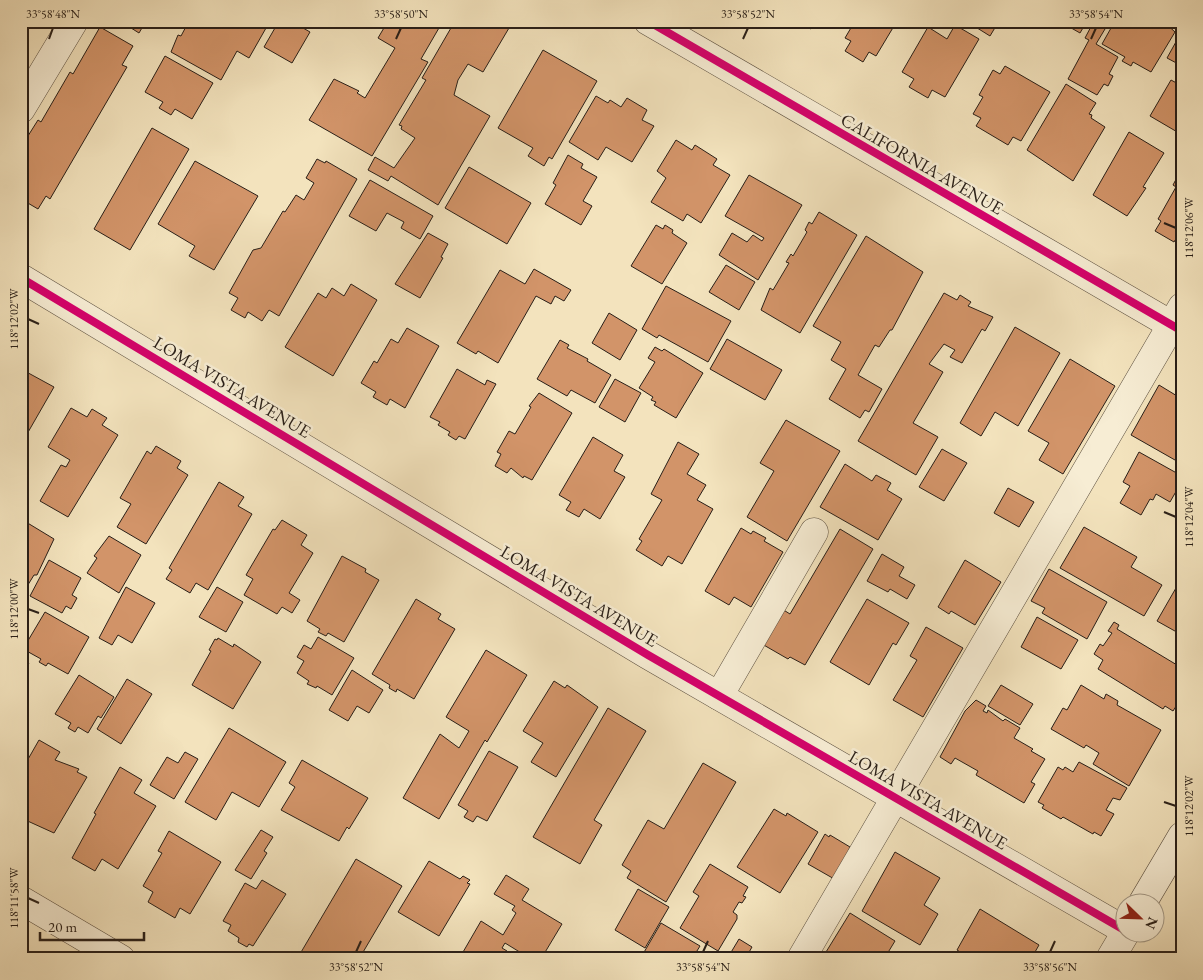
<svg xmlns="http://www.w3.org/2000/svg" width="1203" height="980" viewBox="0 0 1203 980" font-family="'EB Garamond',serif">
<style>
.building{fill:#d29469;stroke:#291f18}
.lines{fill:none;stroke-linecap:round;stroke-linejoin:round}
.minor-casing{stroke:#5c5041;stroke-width:29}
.minor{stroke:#f7edd4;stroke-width:28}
.cycleway-casing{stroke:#f7edd4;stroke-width:11}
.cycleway{stroke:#d6006c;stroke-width:8}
.ticks{fill:none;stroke:#291f18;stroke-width:2}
.labels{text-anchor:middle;stroke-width:5;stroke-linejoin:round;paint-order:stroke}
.street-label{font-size:18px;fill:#291f18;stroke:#f7edd4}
.neatline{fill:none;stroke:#291f18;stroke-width:2}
.ticks-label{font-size:12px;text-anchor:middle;fill:#291f18}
</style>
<rect width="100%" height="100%" fill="#f3e3bd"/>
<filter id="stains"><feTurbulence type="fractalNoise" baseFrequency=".004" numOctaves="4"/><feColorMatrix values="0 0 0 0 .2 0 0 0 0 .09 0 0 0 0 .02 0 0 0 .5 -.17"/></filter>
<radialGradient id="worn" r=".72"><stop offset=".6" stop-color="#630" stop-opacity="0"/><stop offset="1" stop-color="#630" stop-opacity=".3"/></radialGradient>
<g class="building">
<path d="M120 21H146L139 33Z"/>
<path d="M189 21 222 23 235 21 247 28 249 24 244 21H270L249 58 237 51 221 80 171 52 178 35 181 36Z"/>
<path d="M279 21H291L310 32 292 63 264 47Z"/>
<path d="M388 21H443L421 59 428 62 372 156 309 120 334 79 359 91 357 93 365 98 395 48 378 38Z"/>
<path d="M455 21H497L509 28 483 72 468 64 458 80 454 95 490 116 438 205 391 176 388 181 368 170 375 157 394 168 415 138 401 129 402 126 399 125 426 80 422 78Z"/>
<path d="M798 21H815L811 29Z"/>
<path d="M855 21H897L876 56 869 52 863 62 845 51 851 41 845 38Z"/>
<path d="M966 21H999L990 36Z"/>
<path d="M1059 21H1087L1080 33Z"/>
<path d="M1094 21H1104L1101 27 1105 29 1096 44 1118 57 1109 74 1113 76 1108 86 1104 84 1097 95 1068 79 1089 40 1085 38Z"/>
<path d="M1115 21H1143L1148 24 1150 21H1163L1175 32 1151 72 1133 62 1131 66 1122 61 1125 57 1102 44Z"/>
<path d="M955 25 979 39 945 97 932 90 928 98 909 87 914 79 902 72 928 27 947 39Z"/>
<path d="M100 27 133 46 122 65 127 67 50 199 46 196 38 209 21 199V147L38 120 41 122 70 72 73 74Z"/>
<path d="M1182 31V66L1167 58Z"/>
<path d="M543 50 597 81 552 159 549 157 544 166 528 156 533 148 498 128Z"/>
<path d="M165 56 213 83 192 119 175 109 171 115 159 108 163 102 145 92Z"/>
<path d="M1005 66 1050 92 1021 141 1013 137 1008 145 976 126 981 118 973 114 983 97 979 95 993 70 1000 74Z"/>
<path d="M1171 80 1182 86V128L1179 133 1150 116Z"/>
<path d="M1066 84 1096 103 1089 114 1092 115 1091 118 1105 127 1073 181 1027 150Z"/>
<path d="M596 96 608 103 610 100 621 107 627 98 647 110 642 120 654 126 632 162 606 147 598 160 569 142Z"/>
<path d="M152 128 189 149 130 250 94 229Z"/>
<path d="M1129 132 1164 153 1143 187 1146 188 1127 216 1093 195Z"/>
<path d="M676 140 692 150 695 145 717 159 713 165 730 175 701 223 687 214 683 221 651 202 666 178 657 171Z"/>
<path d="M568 155 583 164 581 168 597 177 583 201 592 206 581 225 545 204 556 185 553 183Z"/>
<path d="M317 159 325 163 326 161 357 179 279 316 269 310 262 321 248 312 245 318 231 310 238 298 229 293 253 250 261 248 283 211 285 212 296 195 304 200 314 183 306 178Z"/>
<path d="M195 161 258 196 214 270 189 256 195 246 158 224Z"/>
<path d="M469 167 531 203 507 244 445 208Z"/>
<path d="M1181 170 1182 233 1180 232 1174 242 1155 231 1161 221 1158 219 1176 187 1173 185Z"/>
<path d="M749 175 802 205 758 280 719 255 732 233 747 242 753 235 762 241 764 238 725 216Z"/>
<path d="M370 180 433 216 420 239 401 228 404 222 387 213 376 231 349 216Z"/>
<path d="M819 212 857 235 800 333 761 310 770 288 773 290 789 263 786 262 791 254 793 256 807 232 805 230 809 222 812 224Z"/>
<path d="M656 225 663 229 665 225 673 230 672 233 687 243 662 284 631 266Z"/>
<path d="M428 233 448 244 441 257 443 258 420 298 395 284Z"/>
<path d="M866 236 923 272 892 330H890L879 347 875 345 858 375 882 389 869 412 865 410 860 418 829 399 846 369 831 360 841 342 813 326Z"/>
<path d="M726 265 755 282 739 310 709 292Z"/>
<path d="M534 269 571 290 564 301 555 296 551 304 536 296 498 363 478 351 476 354 457 343 500 270 525 284Z"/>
<path d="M351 284 377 300 333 376 285 347 318 293 326 298 332 288 344 296Z"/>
<path d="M666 286 731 321 708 362 659 335 657 338 642 329Z"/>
<path d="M944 293 957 300 960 295 971 302 968 306 993 317 985 331 982 329 962 363 950 357 955 350 944 344 929 364 943 372 913 423 938 437 916 475 858 441Z"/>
<path d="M609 313 637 330 620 360 592 343Z"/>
<path d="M1015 327 1060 353 1018 426 995 412 981 436 960 423Z"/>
<path d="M407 328 439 346 405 408 390 399 387 405 373 397 376 392 361 383 374 361 377 363 391 339 398 343Z"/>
<path d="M727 339 782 370 765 400 710 369Z"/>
<path d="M560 340 569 345 567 348 588 359 587 361 611 375 595 403 571 390 567 396 537 379Z"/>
<path d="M655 347 662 351 664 349 703 373 676 418 654 405 656 402 651 400 653 397 639 388 655 362 648 358Z"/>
<path d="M1070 359 1115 386 1063 474 1039 460 1049 443 1028 431Z"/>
<path d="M21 369 54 387 27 434 21 431Z"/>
<path d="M457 369 485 385 487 380 496 384 465 439 459 436 456 440 448 435 450 432 438 425 440 422 430 417Z"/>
<path d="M615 379 641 393 625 422 599 407Z"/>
<path d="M1159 385 1182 399V464L1131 435Z"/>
<path d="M539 393 572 413 532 480 524 476 523 478 511 468 507 473 495 466 501 454 497 452 509 431 515 434 531 407 529 406Z"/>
<path d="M71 408 87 417 92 409 107 418 102 425 118 435 68 517 40 501 61 465 66 467 70 460 48 447Z"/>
<path d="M786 420 840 451 787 541 747 517 774 471 760 463Z"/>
<path d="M593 437 623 455 614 471 625 477 600 519 584 509 579 517 566 510 571 502 559 495Z"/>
<path d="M678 442 699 454 687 474 706 485 697 500 713 509 682 564 668 556 662 566 636 550 642 541 639 539 662 500 651 494Z"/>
<path d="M156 446 181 461 177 468 188 475 146 544 117 527 131 504 120 498 147 451 151 454Z"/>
<path d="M942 449 967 463 944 501 919 487Z"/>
<path d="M1139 452 1182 476V481L1170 502 1156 494 1153 500 1150 499 1141 515 1120 503 1130 486 1123 482Z"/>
<path d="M845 464 872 481 876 475 891 483 887 490 902 499 878 540 820 507Z"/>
<path d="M219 482 244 497 238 506 252 514 208 590 196 583 190 593 166 579 172 570 169 568Z"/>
<path d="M1008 488 1034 502 1019 527 994 513Z"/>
<path d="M21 519 54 539 37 575H34L26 588 21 585Z"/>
<path d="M282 520 307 535 301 545 313 553 289 593 300 600 292 613 282 607 277 614 244 595 253 579 246 575 273 529 275 530Z"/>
<path d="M1084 527 1137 557 1131 567 1162 585 1144 616 1060 568Z"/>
<path d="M741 528 751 534 753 531 766 538 764 541 783 552 751 607 734 597 729 605 705 591Z"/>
<path d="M840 529 873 549 805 665 790 657 788 659 762 644 782 609 790 614Z"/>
<path d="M109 536 141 555 119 593 87 573 97 558 94 556Z"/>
<path d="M882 554 904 567 899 576 915 585 907 599 890 589 888 592 867 581Z"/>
<path d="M342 556 366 569 365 572 379 580 344 642 328 633 326 636 318 632 320 629 307 621Z"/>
<path d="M49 560 81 578 72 595 77 598 71 609 66 606 62 613 30 596Z"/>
<path d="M965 560 1001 582 975 625 951 611 949 614 938 607Z"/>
<path d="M1049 569 1107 602 1087 639 1042 613 1045 608 1031 601Z"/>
<path d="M1180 581 1182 582V635L1157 621Z"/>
<path d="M126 587 155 603 132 643 118 635 112 645 99 638Z"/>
<path d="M217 587 243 602 226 632 199 617Z"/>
<path d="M416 599 441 614 438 619 455 629 414 699 397 689 396 692 389 688 390 685 372 674Z"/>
<path d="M867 599 909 623 896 645 893 643 869 685 830 662Z"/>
<path d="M45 612 89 637 68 674 48 663 46 666 39 662 41 659 23 649Z"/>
<path d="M1037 617 1078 640 1061 669 1021 647Z"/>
<path d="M1114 622 1119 625 1117 629 1182 668V697L1173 711 1165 706 1163 709 1098 669 1103 660 1094 654 1100 644 1103 646 1112 633 1108 631Z"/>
<path d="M926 627 963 648 923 717 893 700 917 660 910 656Z"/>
<path d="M318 637 354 658 332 695 317 686 316 688 307 684 309 681 297 673 304 661 297 657 304 645 311 649Z"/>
<path d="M218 638 233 647 234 644 261 662 233 709 192 685 211 651 209 650 215 639 217 640Z"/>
<path d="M486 650 527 675 487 742 485 740 439 819 403 798 440 734 459 748 469 731 446 717Z"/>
<path d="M21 659 29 663 21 675Z"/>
<path d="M352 670 383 690 369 713 357 706 348 721 329 710Z"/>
<path d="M79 675 114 697 101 718 98 716 88 733 78 727 75 732 68 728 71 723 55 714Z"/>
<path d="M127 679 152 694 121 744 97 729Z"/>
<path d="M554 681 565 688 567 685 598 707 556 777 531 762 543 743 523 731Z"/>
<path d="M1001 685 1033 704 1020 725 988 706Z"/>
<path d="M1081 685 1104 699 1106 694 1118 701 1117 705 1161 730 1129 786 1093 764 1099 753 1086 745 1084 748 1051 729 1063 708 1067 710Z"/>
<path d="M976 700 986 706 983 711 987 713 988 710 1003 721 1005 719 1020 728 1014 738 1033 749 1031 751 1045 759 1031 782 1035 784 1024 803 976 775 978 771 955 758 951 764 940 757 965 711Z"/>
<path d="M608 708 646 731 594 820 602 825 580 864 533 837Z"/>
<path d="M229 728 286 762 259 807 232 792 216 820 185 802Z"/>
<path d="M39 740 60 752 55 760 79 769 77 772 87 777 54 833 21 818V780L27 770 23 768Z"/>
<path d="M489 751 518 767 487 821 477 816 473 822 464 817 468 811 458 805Z"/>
<path d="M185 752 198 759 174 799 150 785 167 757 178 763Z"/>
<path d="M302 760 368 798 349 829 347 827 339 841 281 810 295 787 289 783Z"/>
<path d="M1079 762 1127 788 1120 800 1113 798 1106 810 1114 814 1101 836 1094 832 1093 834 1063 817 1061 819 1042 808 1044 805 1038 802 1058 767 1063 770 1065 767 1073 772Z"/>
<path d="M703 763 736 782 666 902 627 878 631 871 622 865 648 820 664 829Z"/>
<path d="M120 767 142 780 134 793 156 806 118 869 102 859 95 871 72 858 96 814 94 813Z"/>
<path d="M774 809 786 816 787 813 818 832 780 893 737 867Z"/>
<path d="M261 830 273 837 264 851 267 853 251 879 235 870Z"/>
<path d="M169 831 221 862 190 914 180 908 175 918 148 902 153 892 143 886 162 853 158 851Z"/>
<path d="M825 834 829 837 830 835 850 847 836 880 808 864Z"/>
<path d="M895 852 940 878 924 905 938 914 920 945 862 911Z"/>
<path d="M356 859 402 886 359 959H297Z"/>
<path d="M429 861 460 879 463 876 470 880 467 883 470 884 439 936 398 912Z"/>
<path d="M710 864 748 887 743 896 746 897 742 903 739 902 733 912 737 915V919L718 951 680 928 699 896 693 892Z"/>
<path d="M506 875 529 889 522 900 562 924 541 959H531L505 943 502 948 507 951 503 959H459L481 921 503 935 516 913 512 910 515 906 494 894Z"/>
<path d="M262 880 286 894 253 946 249 944 247 947 238 942 239 938 228 931 231 925 223 921 245 883 256 889Z"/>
<path d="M638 889 669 907 645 948 615 930Z"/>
<path d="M980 909 1039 945 1031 959H972L957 950Z"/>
<path d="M850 913 895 941 884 959H837L826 952Z"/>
<path d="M661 923 700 946 692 959H651L643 954Z"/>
<path d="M739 939 752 947 748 954 760 959H727Z"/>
</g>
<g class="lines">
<defs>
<g id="minor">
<path d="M648 21 1182 331"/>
<path d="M21 109 74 21"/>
<path d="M21 278 648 655 1126 931"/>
<path d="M719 696 814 532"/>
<path d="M21 900 121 959"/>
<path d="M1143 902 1182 836"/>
<path d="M801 959 1182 307"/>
<path d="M1110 959 1126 932"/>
</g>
</defs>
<use href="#minor" class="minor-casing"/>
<use href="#minor" class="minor"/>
<defs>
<g id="cycleway">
<path d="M648 21 1182 331"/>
<path d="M21 278 648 655 1126 931"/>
</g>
</defs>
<use href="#cycleway" class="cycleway-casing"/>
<use href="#cycleway" class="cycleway"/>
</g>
<path class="ticks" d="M49 39 53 28M396 39 401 28M743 39 748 28M1091 39 1096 28M1164 223 1176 228M28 319 39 324M1164 512 1176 517M28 609 39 613M1164 802 1176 806M28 898 39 903M356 952 361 941M703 952 708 941M1050 952 1055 941"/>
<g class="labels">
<g class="street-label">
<text transform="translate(922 164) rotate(30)" y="6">CALIFORNIA AVENUE</text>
<text transform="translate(232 387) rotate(31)" y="6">LOMA VISTA AVENUE</text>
<text transform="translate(579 596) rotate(31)" y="6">LOMA VISTA AVENUE</text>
<text transform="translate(928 800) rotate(30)" y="6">LOMA VISTA AVENUE</text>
</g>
</g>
<rect width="1203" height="980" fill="none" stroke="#f3e3bd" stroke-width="55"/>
<g transform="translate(1140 918) rotate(113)"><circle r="24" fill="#f7edd4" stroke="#a59b89"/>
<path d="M0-4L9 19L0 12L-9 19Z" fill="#8f2418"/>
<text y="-8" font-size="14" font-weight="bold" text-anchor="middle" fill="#291f18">N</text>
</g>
<path d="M40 932v8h104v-8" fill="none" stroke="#291f18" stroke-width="2.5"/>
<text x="48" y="932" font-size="15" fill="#291f18" stroke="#f7edd4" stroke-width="4" paint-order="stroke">20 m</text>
<rect x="28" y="28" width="1148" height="924" class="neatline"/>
<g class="ticks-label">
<text x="53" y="18">33°58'48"N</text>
<text x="401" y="18">33°58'50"N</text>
<text x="748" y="18">33°58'52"N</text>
<text x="1096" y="18">33°58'54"N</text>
<text transform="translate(1189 228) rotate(-90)" y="4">118°12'06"W</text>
<text transform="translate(14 319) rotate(-90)" y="4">118°12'02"W</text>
<text transform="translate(1189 517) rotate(-90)" y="4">118°12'04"W</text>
<text transform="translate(14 609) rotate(-90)" y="4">118°12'00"W</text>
<text transform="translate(1189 806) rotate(-90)" y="4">118°12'02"W</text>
<text transform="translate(14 898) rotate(-90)" y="4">118°11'58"W</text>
<text x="356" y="971">33°58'52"N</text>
<text x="703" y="971">33°58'54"N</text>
<text x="1050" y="971">33°58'56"N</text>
</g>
<rect width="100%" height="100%" filter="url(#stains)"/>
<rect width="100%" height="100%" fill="url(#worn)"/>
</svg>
